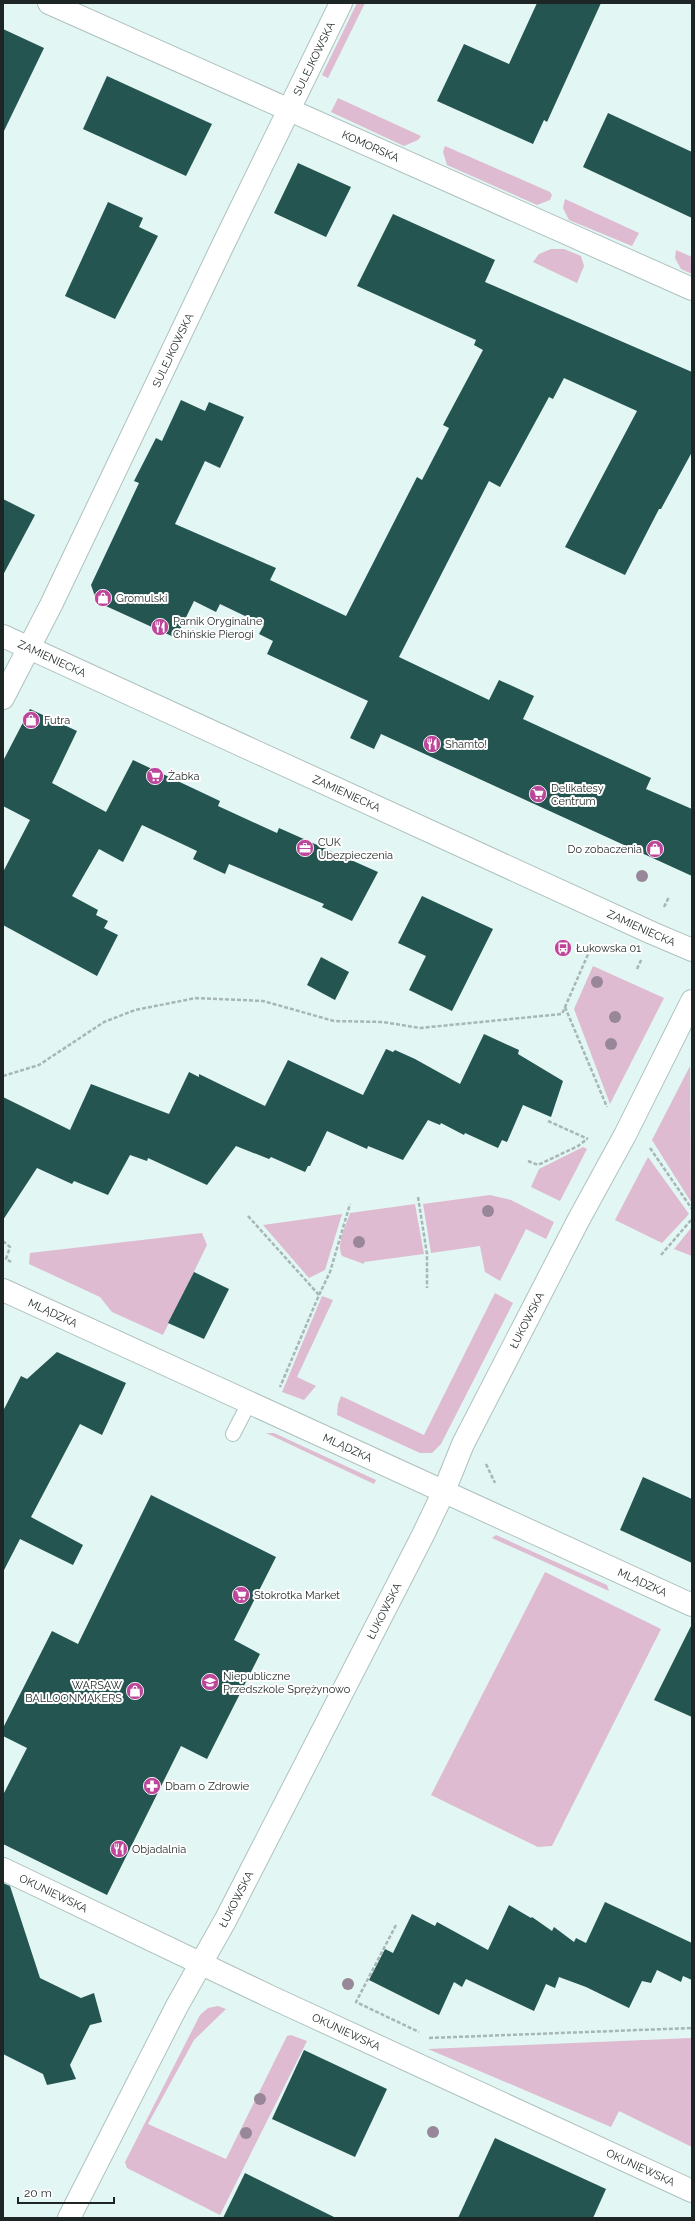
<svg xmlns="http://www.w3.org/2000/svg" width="695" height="2221" viewBox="0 0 695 2221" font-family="Raleway,sans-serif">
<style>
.green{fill:#debbd1}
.building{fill:#245550}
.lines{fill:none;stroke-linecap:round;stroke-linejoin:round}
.service-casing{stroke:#aec2bf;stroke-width:16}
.minor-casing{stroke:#aec2bf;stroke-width:24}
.tertiary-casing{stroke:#aec2bf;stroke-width:24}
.path{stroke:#a7b7b5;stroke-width:2.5;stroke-dasharray:4 2;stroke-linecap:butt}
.service{stroke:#fff;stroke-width:14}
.minor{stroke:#fff;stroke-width:22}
.tertiary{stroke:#fff;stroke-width:22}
.tree{fill:#988798}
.labels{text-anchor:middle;stroke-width:4;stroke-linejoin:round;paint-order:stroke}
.street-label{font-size:11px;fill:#1e2625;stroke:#fefefe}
.poi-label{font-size:11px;fill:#1e2625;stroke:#fefefe;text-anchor:start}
</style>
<rect width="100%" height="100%" fill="#e2f6f3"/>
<g class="green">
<path d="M357 3H365L328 78 322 75Z"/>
<path d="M338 98 421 136 418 140 404 146 331 112Z"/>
<path d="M445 146 550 192 552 195 550 200 537 205 447 165 443 152Z"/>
<path d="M565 199 639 233 632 246 569 220 563 208Z"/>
<path d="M551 249H564L581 256 584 266 577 283 533 262 539 254Z"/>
<path d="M676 250 692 257V274L681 269 675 258Z"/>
<path d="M593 966 664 998 610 1104 574 1009Z"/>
<path d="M690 1066 691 1202 652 1140Z"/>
<path d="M583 1147 587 1149 560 1201 531 1187 539 1169Z"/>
<path d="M648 1157 689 1214 662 1243 615 1220Z"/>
<path d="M490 1195 511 1200 554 1222 546 1239 526 1229 500 1281 485 1272 480 1246 431 1253 423 1204Z"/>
<path d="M415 1204 424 1254 364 1262V1264L342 1256C336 1243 346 1226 350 1213Z"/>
<path d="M342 1214 325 1270 309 1278 263 1225Z"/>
<path d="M692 1227V1256L674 1249Z"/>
<path d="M202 1233 207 1245 163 1335 112 1312 100 1297 29 1264 30 1253Z"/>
<path d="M495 1293 513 1303 441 1444 432 1453H420L337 1415 338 1404 341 1396 424 1435Z"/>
<path d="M322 1296 333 1300 297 1377 316 1386 304 1400 282 1392Z"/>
<path d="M266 1433H274L376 1480 374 1484Z"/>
<path d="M496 1535 607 1585 609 1591 492 1538Z"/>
<path d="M545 1572 661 1629 552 1846 538 1847 431 1795Z"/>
<path d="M218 2006 226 2009 194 2040 148 2124 226 2159 287 2036 291 2035 307 2041 220 2215 127 2168 125 2162 200 2015 208 2008Z"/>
<path d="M692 2038V2147L619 2111 611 2127 428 2049Z"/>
</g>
<g class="building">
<path d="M537 3H601L547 122 544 120 533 144 437 101 464 44 509 64Z"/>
<path d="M3 29 44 48 3 133Z"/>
<path d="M107 76 212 124 186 176 83 129Z"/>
<path d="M608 113 692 152V218L583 167Z"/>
<path d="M298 163 351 187 326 237 274 213Z"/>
<path d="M108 202 143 218 139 227 158 236 115 319 65 296Z"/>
<path d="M393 214 495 260 485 282 692 372V452L661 509H659L625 575 565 547 637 411 564 378 553 399 549 397 500 487 489 481 399 657 489 700 499 680 534 696 523 719 651 778 646 789 692 809V876L381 734 374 749 350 738 368 701 267 654 273 641 259 634 264 625 220 604 216 612 194 601 176 638 97 602 91 585 139 483 134 481 156 438 162 441 181 400 205 411 209 402 244 417 220 468 205 461 175 524 276 568 270 580 346 616 417 477 422 480 449 428 443 425 483 350 474 345 476 340 357 286Z"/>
<path d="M3 499 35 515 3 575Z"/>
<path d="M30 709 77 731 52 783 106 812 133 760 220 801 218 806 277 833 279 828 378 872 352 921 322 907 324 904 229 864 225 874 193 859 197 851 142 825 123 862 99 849 72 896 98 910 96 915 108 921 104 928 118 935 97 976 3 925V872L30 820 3 806V761Z"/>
<path d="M422 896 493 929 452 1011 409 990 426 956 398 943Z"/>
<path d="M321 957 349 972 335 1000 307 985Z"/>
<path d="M484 1034 519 1050 518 1054 563 1081 551 1117 523 1105 507 1142 502 1140 498 1148 465 1133 464 1135 441 1123 440 1125 428 1120 403 1160 368 1146 367 1149 327 1131 310 1166H308L305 1172 271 1157 269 1159 236 1146 207 1185 148 1158 147 1161 130 1155 108 1195 74 1181 72 1184 37 1168 3 1220V1097L70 1130 91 1084 169 1114 189 1072 199 1077V1074L265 1106 288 1060 363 1095 386 1049 393 1052 395 1050 415 1059 460 1084Z"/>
<path d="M194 1272 229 1289 204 1339 168 1323Z"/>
<path d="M57 1352 126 1383 102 1435 80 1424 31 1517 83 1545 73 1565 20 1539 3 1572V1411L21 1376 27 1379Z"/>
<path d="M643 1477 692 1499V1563L620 1530Z"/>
<path d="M151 1495 276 1557 234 1640 260 1654 207 1759 181 1746 107 1895 3 1844V1795L27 1748 3 1736V1728L52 1631 78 1644Z"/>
<path d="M692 1624V1717L654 1700Z"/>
<path d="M3 1883 10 1886 40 1978 81 1998 94 1993 102 2022 90 2025 70 2065 76 2079 47 2085 43 2074 3 2054Z"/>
<path d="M605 1902 692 1943V1980L683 1976 681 1982 657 1970 651 1983 642 1981 629 2008 586 1987 559 1977 555 1988 546 1984 534 2011 466 1979 462 1987 454 1982 439 2015 369 1980 385 1949 393 1953 412 1914 435 1926 437 1922 488 1950 509 1905 531 1918 532 1917 552 1931 554 1927 574 1942 576 1938 586 1943Z"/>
<path d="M304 2050 387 2089 355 2157 272 2119Z"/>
<path d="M495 2138 606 2189 593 2218H458Z"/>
<path d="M245 2173 336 2218H223Z"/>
</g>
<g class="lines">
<defs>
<path id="service" d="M233 1434 249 1403"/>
<g id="minor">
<path id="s1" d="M49 3 692 289"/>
<path id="s2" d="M3 698 51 605 221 249 341 3"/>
<path id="s3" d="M3 1290 692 1605"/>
<path id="s4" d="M3 1869 273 1998 692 2191"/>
<path id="s5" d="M69 2218 177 2006 226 1919 423 1535 444 1491 463 1444 579 1219 625 1135 692 1001"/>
</g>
<g id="tertiary">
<path id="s6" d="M3 636 652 933 692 950"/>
</g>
</defs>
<use href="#service" class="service-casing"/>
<use href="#minor" class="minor-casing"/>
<use href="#tertiary" class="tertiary-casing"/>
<g class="path">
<path d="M664 907 669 897"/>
<path d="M637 969 642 958"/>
<path d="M565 1007 607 1107"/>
<path d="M3 1076 39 1065 104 1022 135 1010 196 998 263 1001 334 1021 383 1022 420 1028 562 1014 589 952"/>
<path d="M548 1121 588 1139"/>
<path d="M650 1148 692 1209"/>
<path d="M528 1161 538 1165 578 1146 587 1139"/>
<path d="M418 1197 427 1254V1288"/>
<path d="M248 1216 319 1295 280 1387"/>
<path d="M3 1241 10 1247 6 1259 11 1262"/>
<path d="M661 1255 692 1219"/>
<path d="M319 1295 330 1272 350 1204"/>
<path d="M486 1464 495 1483"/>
<path d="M396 1925 356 2002 419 2032"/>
<path d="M429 2038 692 2028"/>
</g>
<use href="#service" class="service"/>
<use href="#minor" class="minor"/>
<use href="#tertiary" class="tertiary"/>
</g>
<g class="tree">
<circle cx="642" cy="876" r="6"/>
<circle cx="597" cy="982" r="6"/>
<circle cx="615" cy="1017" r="6"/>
<circle cx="611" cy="1044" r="6"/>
<circle cx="488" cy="1211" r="6"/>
<circle cx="359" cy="1242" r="6"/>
<circle cx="348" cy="1984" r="6"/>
<circle cx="260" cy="2099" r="6"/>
<circle cx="433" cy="2132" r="6"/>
<circle cx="246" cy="2133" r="6"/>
</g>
<defs>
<symbol id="shop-disc" viewBox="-11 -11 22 22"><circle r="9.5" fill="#bd459a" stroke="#fefefe"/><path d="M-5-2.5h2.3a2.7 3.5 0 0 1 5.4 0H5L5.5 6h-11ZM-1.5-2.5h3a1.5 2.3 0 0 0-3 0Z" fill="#fff"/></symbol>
<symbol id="restaurant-disc" viewBox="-11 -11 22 22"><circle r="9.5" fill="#bd459a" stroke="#fefefe"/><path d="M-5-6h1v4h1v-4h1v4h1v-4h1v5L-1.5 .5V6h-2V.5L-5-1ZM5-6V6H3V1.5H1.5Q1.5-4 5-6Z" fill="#fff"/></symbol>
<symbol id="supermarket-disc" viewBox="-11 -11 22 22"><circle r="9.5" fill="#bd459a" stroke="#fefefe"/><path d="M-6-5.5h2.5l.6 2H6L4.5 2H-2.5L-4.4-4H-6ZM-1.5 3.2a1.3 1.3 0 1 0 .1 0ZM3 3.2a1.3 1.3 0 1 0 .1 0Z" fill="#fff"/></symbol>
<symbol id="office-disc" viewBox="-11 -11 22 22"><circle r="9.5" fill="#bd459a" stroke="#fefefe"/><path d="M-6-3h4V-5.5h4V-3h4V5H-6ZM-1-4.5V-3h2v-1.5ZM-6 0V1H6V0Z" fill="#fff"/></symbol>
<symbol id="bus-disc" viewBox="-11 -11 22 22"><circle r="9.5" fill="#bd459a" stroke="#fefefe"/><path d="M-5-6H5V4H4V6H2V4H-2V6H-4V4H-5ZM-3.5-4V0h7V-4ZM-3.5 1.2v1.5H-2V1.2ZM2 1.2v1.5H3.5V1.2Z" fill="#fff"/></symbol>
<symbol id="school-disc" viewBox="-11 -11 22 22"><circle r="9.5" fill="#bd459a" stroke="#fefefe"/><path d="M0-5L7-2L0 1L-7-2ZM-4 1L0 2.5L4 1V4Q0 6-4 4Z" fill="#fff"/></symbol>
<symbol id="pharmacy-disc" viewBox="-11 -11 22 22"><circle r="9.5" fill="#bd459a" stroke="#fefefe"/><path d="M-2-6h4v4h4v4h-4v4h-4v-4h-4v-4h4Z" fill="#fff"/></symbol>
</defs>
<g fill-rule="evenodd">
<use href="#shop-disc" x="93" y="588" width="20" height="20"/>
<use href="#restaurant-disc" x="150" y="617" width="20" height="20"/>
<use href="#shop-disc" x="21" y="710" width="20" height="20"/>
<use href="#restaurant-disc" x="422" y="734" width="20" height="20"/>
<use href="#supermarket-disc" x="145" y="766" width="20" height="20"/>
<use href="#supermarket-disc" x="528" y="784" width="20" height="20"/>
<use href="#office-disc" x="295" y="838" width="20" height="20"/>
<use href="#shop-disc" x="645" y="839" width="20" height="20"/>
<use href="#bus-disc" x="553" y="938" width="20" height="20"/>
<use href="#supermarket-disc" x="231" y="1585" width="20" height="20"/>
<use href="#school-disc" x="200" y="1672" width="20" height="20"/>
<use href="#shop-disc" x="125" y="1681" width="20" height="20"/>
<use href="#pharmacy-disc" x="142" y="1776" width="20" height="20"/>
<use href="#restaurant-disc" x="109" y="1839" width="20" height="20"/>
</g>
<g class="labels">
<g class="street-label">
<text dy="4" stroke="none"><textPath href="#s2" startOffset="711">SULEJKOWSKA</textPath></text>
<text dy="4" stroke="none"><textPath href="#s1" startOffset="352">KOMORSKA</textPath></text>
<text dy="4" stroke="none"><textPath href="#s2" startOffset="387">SULEJKOWSKA</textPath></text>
<text dy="4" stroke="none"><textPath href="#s6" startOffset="54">ZAMIENIECKA</textPath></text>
<text dy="4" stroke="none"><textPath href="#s6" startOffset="378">ZAMIENIECKA</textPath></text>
<text dy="4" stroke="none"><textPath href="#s6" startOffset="702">ZAMIENIECKA</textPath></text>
<text dy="4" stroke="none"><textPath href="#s3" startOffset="55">MLĄDZKA</textPath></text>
<text dy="4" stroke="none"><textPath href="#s5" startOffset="1008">ŁUKOWSKA</textPath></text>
<text dy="4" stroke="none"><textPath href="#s3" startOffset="379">MLĄDZKA</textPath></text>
<text dy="4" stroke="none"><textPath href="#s3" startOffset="703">MLĄDZKA</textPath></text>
<text dy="4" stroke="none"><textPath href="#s5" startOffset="684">ŁUKOWSKA</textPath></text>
<text dy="4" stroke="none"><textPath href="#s4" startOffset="56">OKUNIEWSKA</textPath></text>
<text dy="4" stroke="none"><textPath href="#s5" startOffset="360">ŁUKOWSKA</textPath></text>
<text dy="4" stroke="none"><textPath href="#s4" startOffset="380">OKUNIEWSKA</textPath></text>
<text dy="4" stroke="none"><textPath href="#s4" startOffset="704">OKUNIEWSKA</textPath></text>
</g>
<g class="poi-label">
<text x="116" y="602">Gromulski</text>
<text x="173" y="625">Parnik Oryginalne<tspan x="173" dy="13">Chińskie Pierogi</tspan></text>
<text x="44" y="724">Futra</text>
<text x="445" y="748">Shamto!</text>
<text x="168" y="780">Żabka</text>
<text x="551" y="792">Delikatesy<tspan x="551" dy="13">Centrum</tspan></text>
<text x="318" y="846">CUK<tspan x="318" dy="13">Ubezpieczenia</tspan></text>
<text x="642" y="853" text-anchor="end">Do zobaczenia</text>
<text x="576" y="952">Łukowska 01</text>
<text x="254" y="1599">Stokrotka Market</text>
<text x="223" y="1680">Niepubliczne<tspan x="223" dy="13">Przedszkole Sprężynowo</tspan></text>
<text x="122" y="1689" text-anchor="end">WARSAW<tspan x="122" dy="13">BALLOONMAKERS</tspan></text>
<text x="165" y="1790">Dbam o Zdrowie</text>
<text x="132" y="1853">Objadalnia</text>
</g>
</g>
<rect width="695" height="2221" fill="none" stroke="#1e2625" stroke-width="8"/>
<path d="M18 2197v6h96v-6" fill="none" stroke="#1e2625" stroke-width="2"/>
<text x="24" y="2197" font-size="12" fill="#1e2625" stroke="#fefefe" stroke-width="3" paint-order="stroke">20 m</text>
</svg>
